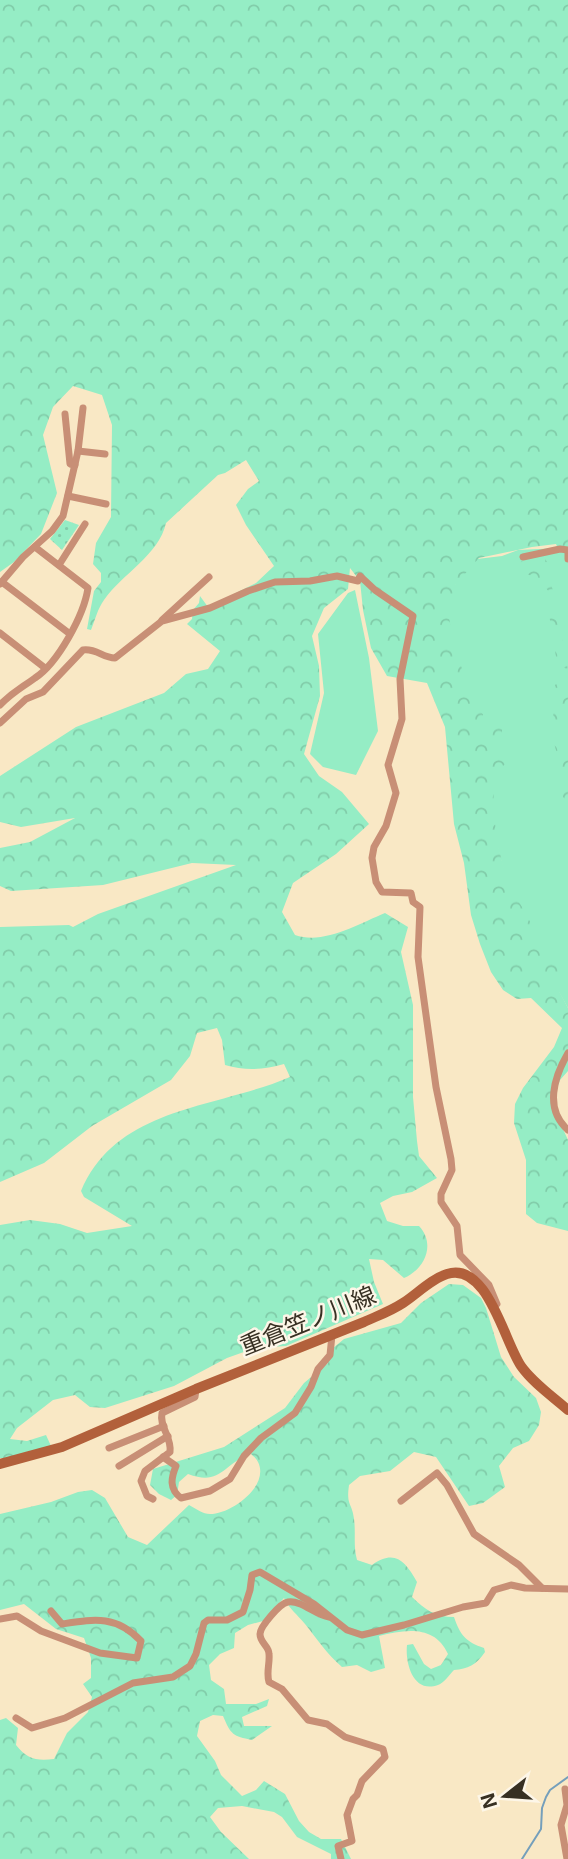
<svg xmlns="http://www.w3.org/2000/svg" width="568" height="1859" viewBox="0 0 568 1859" font-family="Inter,'Noto Sans JP',sans-serif">
<style>
.grass{fill:#95edc5}
.forest{fill:url(#forest-crowns)}
.park{fill:url(#park-dots)}
.lines{fill:none;stroke-linecap:round;stroke-linejoin:round}
.stream{stroke:#759fbb;stroke-width:2}
.minor{stroke:#c88f76;stroke-width:7}
.secondary{stroke:#b2603b;stroke-width:10}
.labels{text-anchor:middle;stroke-width:5;stroke-linejoin:round;paint-order:stroke}
.street-label{font-size:24px;fill:#373023;stroke:#fdf6e8}
</style>
<defs>
<pattern id="forest-crowns" width="20" height="18" patternUnits="userSpaceOnUse" patternTransform="scale(1.75)"><rect width="20" height="18" fill="#95edc5"/><path d="M2 6a3 3 0 1 1 6 0M12 15a3 3 0 1 1 6 0" fill="none" stroke="#81cca9"/></pattern>
<pattern id="park-dots" width="8" height="8" patternUnits="userSpaceOnUse" patternTransform="scale(1.75)"><rect width="8" height="8" fill="#95edc5"/><path d="M2 2h.1M6 6h.1" fill="none" stroke="#81cca9" stroke-width="1.8" stroke-linecap="round"/></pattern>
</defs>
<rect width="100%" height="100%" fill="#f9e8c5"/>
<g class="grass">
<path d="M561 548 568 556V1008L559 992 558 972 536 943 507 883 445 640 449 597 457 581 477 559 502 556 518 550Z"/>
<path d="M355 590 369 658 378 731 356 775 323 767 310 754 324 693 318 634 348 593Z"/>
</g>
<g class="forest">
<path d="M0 0H568V571L556 544 532 547 479 558 456 584 448 610 451 630 471 701 476 709 483 714V726L491 729 492 719 502 724V735L491 745 490 754 493 759 500 757 505 764 497 772 498 777 494 778C492 812 496 850 509 882 513 894 521 904 527 916 536 932 537 945 555 954L562 977 559 991 568 1008V1071L560 1080 555 1095 557 1116 568 1140V1231L537 1223 526 1214V1160L514 1123 515 1104 523 1088 554 1047 562 1028 531 998 517 999 503 990 491 972 480 944 471 915 464 863 454 824 445 727 427 683 387 676 371 648 363 610 360 581 350 568 348 589 324 608 312 636 319 666 320 696 304 754 319 776 342 792 369 824 336 854 293 883 282 912 295 935C324 945 358 924 385 913L408 927 401 952 413 1005V1097L417 1141 419 1156 437 1178 412 1192 393 1196 380 1203 387 1221 403 1226H419C436 1244 425 1269 404 1278L383 1260 369 1259 374 1282 383 1304 286 1346 255 1348 227 1358 174 1386 105 1408 90 1407 75 1395 53 1400 17 1428 10 1439 27 1441 46 1435 51 1446 21 1459 0 1458V1225L30 1220 60 1224 87 1233 132 1226 84 1197 81 1191C117 1106 216 1109 290 1077L284 1064C264 1070 245 1071 225 1065L222 1040 217 1028 197 1033 190 1056 171 1080 92 1126 44 1163 0 1182V927L69 925 73 927 98 914 236 865 192 863 103 885 11 891 0 886V848L30 842 75 818 21 827 0 822V776L76 727 164 693 186 674 208 669 220 651 187 624 192 619 193 610 199 603 200 596 208 607 256 583 274 566 246 525 236 505 248 489 259 481 246 460 225 473 218 475 166 523C159 555 122 574 104 600 98 608 95 620 91 630L87 629 94 591 101 582V573L93 564 96 543 111 517 112 425 102 395 73 386 53 407 43 435 57 493 41 534 14 562 0 572Z"/>
<path d="M544 557 547 562 553 592 550 593 537 577 510 570 509 567 525 560Z"/>
<path d="M551 599 555 601 568 670 562 666 557 671 550 665 556 657 548 608V600Z"/>
<path d="M560 681 567 686 568 690V718L564 717 559 725 568 755V805L562 795 565 789 559 782C564 765 552 746 552 728 552 711 559 703 555 685Z"/>
<path d="M449 1284 463 1285 481 1298 486 1308 501 1357 514 1377 536 1398 541 1412 539 1425 529 1441 513 1448 499 1466 505 1487 483 1503 469 1506 436 1457 414 1452 390 1471 360 1476 349 1485C346 1506 352 1502 354 1519 356 1534 353 1545 357 1560L372 1565C395 1549 405 1561 417 1582L412 1597C425 1610 436 1617 454 1617 460 1635 466 1642 484 1648L485 1652C476 1665 468 1669 454 1670 449 1675 444 1683 438 1685 413 1694 405 1663 407 1645L413 1644 424 1664 431 1669 441 1665 448 1654C435 1625 406 1629 379 1636L385 1668 371 1672 357 1665 342 1667C327 1654 317 1639 305 1624 296 1613 291 1611 284 1598L263 1621 248 1625 235 1633 234 1648 220 1654 209 1665 211 1680 224 1689 226 1704H256L269 1699 267 1706 242 1717 244 1726H272L252 1740C233 1736 231 1735 223 1716L213 1715 200 1721 197 1736 215 1761 221 1775 242 1796 256 1790 264 1781 285 1794 299 1821 309 1832 321 1839H341L351 1859H331V1854L297 1837 282 1817 274 1812 242 1806 218 1808 210 1817 221 1832 249 1859H0V1720L6 1718 18 1728 16 1745C27 1759 36 1761 54 1759L67 1733 88 1712 92 1697 83 1684 91 1678V1658L84 1638 56 1629 24 1604 0 1610V1514L51 1502 78 1492 92 1490 105 1498 128 1537 147 1545 189 1505C196 1509 203 1514 210 1514 231 1514 270 1486 258 1462 256 1458 253 1456 250 1453 222 1466 220 1486 188 1474L179 1482 177 1495 171 1500 159 1494 150 1485 153 1469 224 1447 285 1408 304 1383 328 1363 332 1349 344 1339 401 1323 421 1303Z"/>
</g>
<path class="park" d="M65 520 79 525 62 550 50 539Z"/>
<g class="lines">
<path class="stream" d="M522 1859 541 1829 542 1808 546 1797 550 1790 568 1777"/>
<g class="minor">
<path d="M65 414 70 464 75 465"/>
<path d="M78 451 105 454"/>
<path d="M68 496 106 504"/>
<path d="M568 551V559"/>
<path d="M523 557 560 549 568 550"/>
<path d="M59 565 85 524"/>
<path d="M2 582 70 634"/>
<path d="M0 584 23 557 52 531 63 516 78 451 83 408"/>
<path d="M162 620 209 577"/>
<path d="M0 633 45 668"/>
<path d="M0 705C14 691 20 689 35 678 58 663 84 615 88 588L35 547"/>
<path d="M0 723 26 699 43 692 83 650C96 648 103 658 115 658L162 621 210 608 248 591 275 582 310 581 337 576 358 581 360 576 375 590 413 616 400 679 402 719 388 765 396 793 386 826 374 847 372 858 376 882 382 892 411 893 413 902 420 907 418 957 436 1087 451 1159 452 1170 441 1194V1202L457 1226 460 1255 489 1285 497 1304 492 1307"/>
<path d="M568 1053C554 1077 544 1109 568 1130"/>
<path d="M109 1448 164 1426"/>
<path d="M163 1457 176 1466C171 1478 169 1489 181 1498L210 1491 230 1479 244 1456 261 1438 295 1413 311 1387 318 1369 330 1355 332 1335"/>
<path d="M119 1466 168 1436"/>
<path d="M153 1499 147 1496 141 1481 145 1471 170 1452C172 1437 159 1427 162 1413L195 1397 196 1389"/>
<path d="M401 1501 437 1473 447 1485 474 1534 519 1565 542 1588"/>
<path d="M329 1617C315 1615 302 1600 288 1602 280 1603 260 1627 260 1634 260 1643 269 1646 269 1654 270 1664 266 1672 269 1682L282 1689 308 1720 327 1724 345 1737 383 1749 385 1757 362 1781 357 1795 353 1799 347 1815 352 1841 338 1846 341 1859"/>
<path d="M0 1619 17 1616 41 1631 100 1653 137 1658 141 1641C116 1615 95 1619 62 1624L51 1611"/>
<path d="M16 1718 32 1728 65 1718 133 1683 173 1677 190 1666 196 1654 204 1623 208 1620H227L243 1612 250 1590 252 1575 260 1572 314 1604 347 1630 362 1635 404 1625 463 1607 486 1603 494 1590 511 1585 525 1588 568 1589"/>
<path d="M565 1789 567 1805 561 1825 567 1859"/>
</g>
<path class="secondary" d="M0 1464 62 1447 196 1389 364 1322C377 1316 391 1311 403 1303 417 1294 431 1279 447 1274 487 1261 504 1341 521 1366 533 1383 552 1396 568 1410"/>
</g>
<g class="labels">
<g class="street-label">
<text transform="translate(308 1321) rotate(-22)" y="8">重倉笠ノ川線</text>
</g>
</g>
<g transform="translate(505 1796) rotate(253)" stroke="#fdf6e8" stroke-width="5" paint-order="stroke">
<path d="M0-5L12 26L0 18L-12 26Z" fill="#373023"/>
<text y="-10" font-size="19" font-weight="bold" text-anchor="middle" fill="#373023">N</text>
</g>
</svg>
